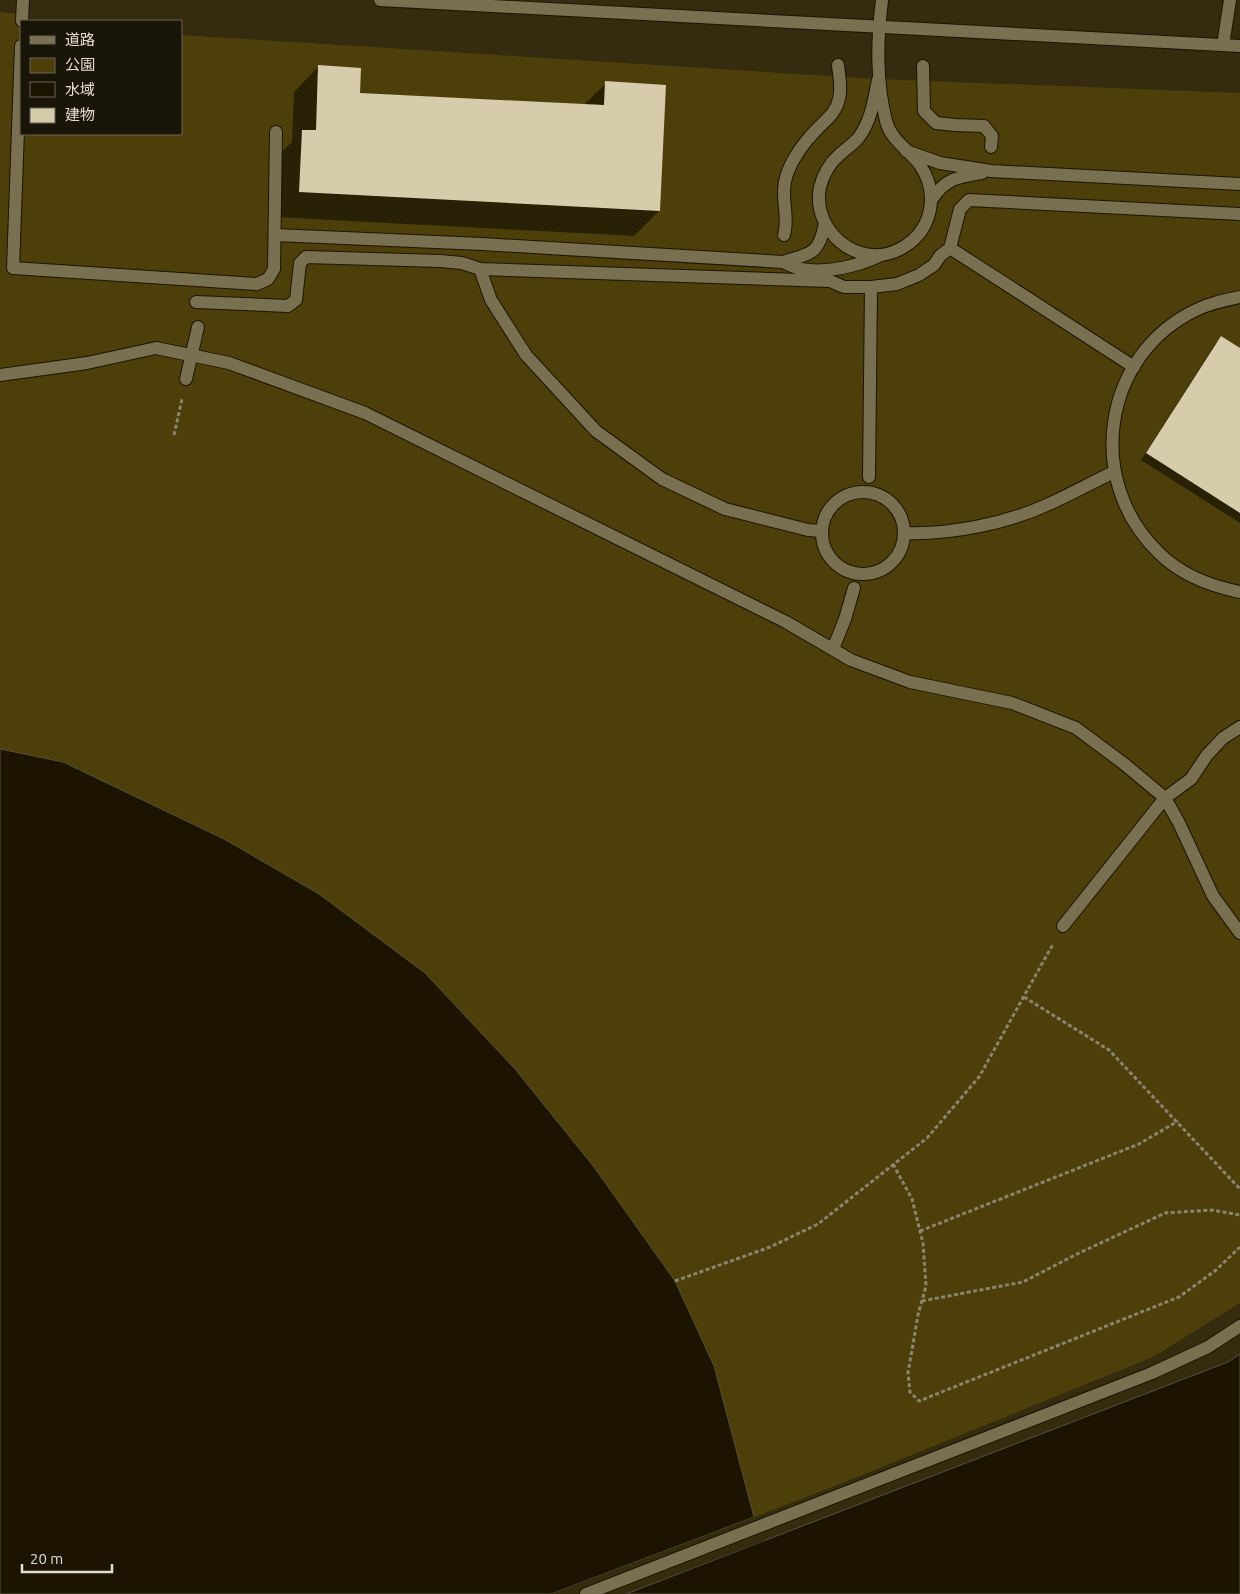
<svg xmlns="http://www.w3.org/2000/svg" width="1240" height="1594" viewBox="0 0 1240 1594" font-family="Ubuntu,'Noto Sans JP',sans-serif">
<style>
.green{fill:#4d3f0a}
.water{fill:#1c1400;stroke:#57503e}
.pier{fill:#352c0f}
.shadow{fill:#0007}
.building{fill:#d6cbaa}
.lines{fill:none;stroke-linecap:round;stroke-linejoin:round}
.service-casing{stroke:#1c1400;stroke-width:14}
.pedestrian-casing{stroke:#1c1400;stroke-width:14}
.tertiary-casing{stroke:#1c1400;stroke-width:14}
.path{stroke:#8b846e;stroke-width:3;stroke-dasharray:4 2.5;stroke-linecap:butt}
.service{stroke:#797051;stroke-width:12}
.pedestrian{stroke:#797051;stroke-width:12}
.tertiary{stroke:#797051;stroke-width:12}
</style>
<rect width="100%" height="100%" fill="#352c0f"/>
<path class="green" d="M0 12 22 14 21 134H181V35L877 79 1240 93V1303L1153 1357 840 1484 754 1517 714 1366 675 1281 594 1167 515 1069 425 974 319 894 224 839 63 762 0 749Z"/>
<g class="water">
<path d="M0 749 63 762 224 839 319 894 425 973 515 1069 594 1167 675 1281 714 1366 754 1517 551 1594H0Z"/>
<path d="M1240 1354V1594H626L1228 1362Z"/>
</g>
<g class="pier">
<path d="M754 1517 755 1519 558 1594H551Z"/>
<path d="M763 1538 764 1541 623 1594 625 1592Z"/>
</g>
<g class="shadow">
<path d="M319 66 359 94 583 106 606 83 659 211 634 236 274 217 277 156 292 142 294 92Z"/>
<path d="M1221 338 1240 350V523L1141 460 1215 344Z"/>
</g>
<g class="building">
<path d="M318 65 361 68 360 93 604 105 605 81 666 85 660 211 299 192 302 130H316Z"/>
<path d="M1221 336 1240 348V513L1146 453Z"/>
</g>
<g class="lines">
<defs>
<g id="service">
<path d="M22 21 23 0"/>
<path d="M1223 45 1230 0"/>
<path d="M21 46 13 268 257 284 268 279 274 269 276 132"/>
<path d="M906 151 940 163 991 171 1240 184"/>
<path d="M932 199C946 178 958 177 982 173"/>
<path d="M275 235 482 244 783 262C788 264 795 268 801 269 826 274 858 266 881 255"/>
<path d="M783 262C811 253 819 255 825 223"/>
<path d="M586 1594 1152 1373 1208 1347 1240 1326"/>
</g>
<g id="pedestrian">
<path d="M923 66 924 111 936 123 955 125 984 126 992 136 991 147"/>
<path d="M784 235C790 215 779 196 787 174 793 157 806 140 819 127 828 118 836 112 839 99 842 89 839 75 838 65"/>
<path d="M950 248 1134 367"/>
<path d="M480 269 491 300 526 355 596 431 662 479 725 509 808 530 822 531"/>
<path d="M1240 297C1225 300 1210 303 1196 310 1102 355 1084 481 1159 553 1181 575 1210 586 1240 592"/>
<path d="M196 302 288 306 296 300 300 263 306 257 440 261 462 263 480 269 830 281 844 287H871L897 284 919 275 934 265 940 256 950 248 960 209 969 200 1240 214"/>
<path d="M0 375 87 363 156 348 229 363 365 413 786 622 851 660 910 682 1012 703 1076 728 1123 763 1165 798 1179 823 1213 896 1240 933"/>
<path d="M186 379 198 327"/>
<path d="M869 477 871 287"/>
<circle cx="863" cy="533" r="41"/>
<path d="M904 533C950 535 1008 523 1049 504 1071 494 1093 482 1114 472"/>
<path d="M833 649 845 619 854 588"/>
<path d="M1063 926 1165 798 1191 779 1207 755 1223 738 1240 727"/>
</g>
<g id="tertiary">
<path d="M380 0 1240 46"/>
<path d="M878 80C874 100 871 121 859 137 854 144 845 149 839 155 830 163 823 175 820 187 811 231 859 271 900 249 932 232 940 195 920 165 909 149 891 141 886 121 876 80 877 41 882 0"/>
</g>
</defs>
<use href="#service" class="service-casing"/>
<use href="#pedestrian" class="pedestrian-casing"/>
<use href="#tertiary" class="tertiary-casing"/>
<g class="path">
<path d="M174 435 182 399"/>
<path d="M1024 997 1109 1050 1240 1189"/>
<path d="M893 1164 912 1199 923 1243 926 1286 918 1315 908 1373 910 1392 919 1401 1179 1297 1216 1270 1240 1247"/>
<path d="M920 1231 1139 1144 1178 1121"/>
<path d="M675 1281 770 1247 818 1224 927 1138 979 1077 1053 944"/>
<path d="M922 1301 1023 1282 1077 1254 1165 1213 1212 1210 1240 1215"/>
</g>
<use href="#service" class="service"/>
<use href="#pedestrian" class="pedestrian"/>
<use href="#tertiary" class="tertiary"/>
</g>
<rect x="20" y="20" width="162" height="115" fill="#191509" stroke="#696557"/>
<rect x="30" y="36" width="25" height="8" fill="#797051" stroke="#696557"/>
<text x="65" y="45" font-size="15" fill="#e2ddcd">道路</text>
<rect x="30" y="58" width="25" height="15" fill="#4d3f0a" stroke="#696557"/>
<text x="65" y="70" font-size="15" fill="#e2ddcd">公園</text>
<rect x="30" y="82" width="25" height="15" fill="#1c1400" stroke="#696557"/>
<text x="65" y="95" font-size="15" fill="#e2ddcd">水域</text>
<rect x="30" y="108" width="25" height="15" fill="#d6cbaa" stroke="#696557"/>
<text x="65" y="120" font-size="15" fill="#e2ddcd">建物</text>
<path d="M22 1564v8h90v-8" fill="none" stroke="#e2ddcd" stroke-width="2.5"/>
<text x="30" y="1564" font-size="15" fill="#e2ddcd" stroke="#191509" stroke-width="4" paint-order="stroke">20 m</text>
</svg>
